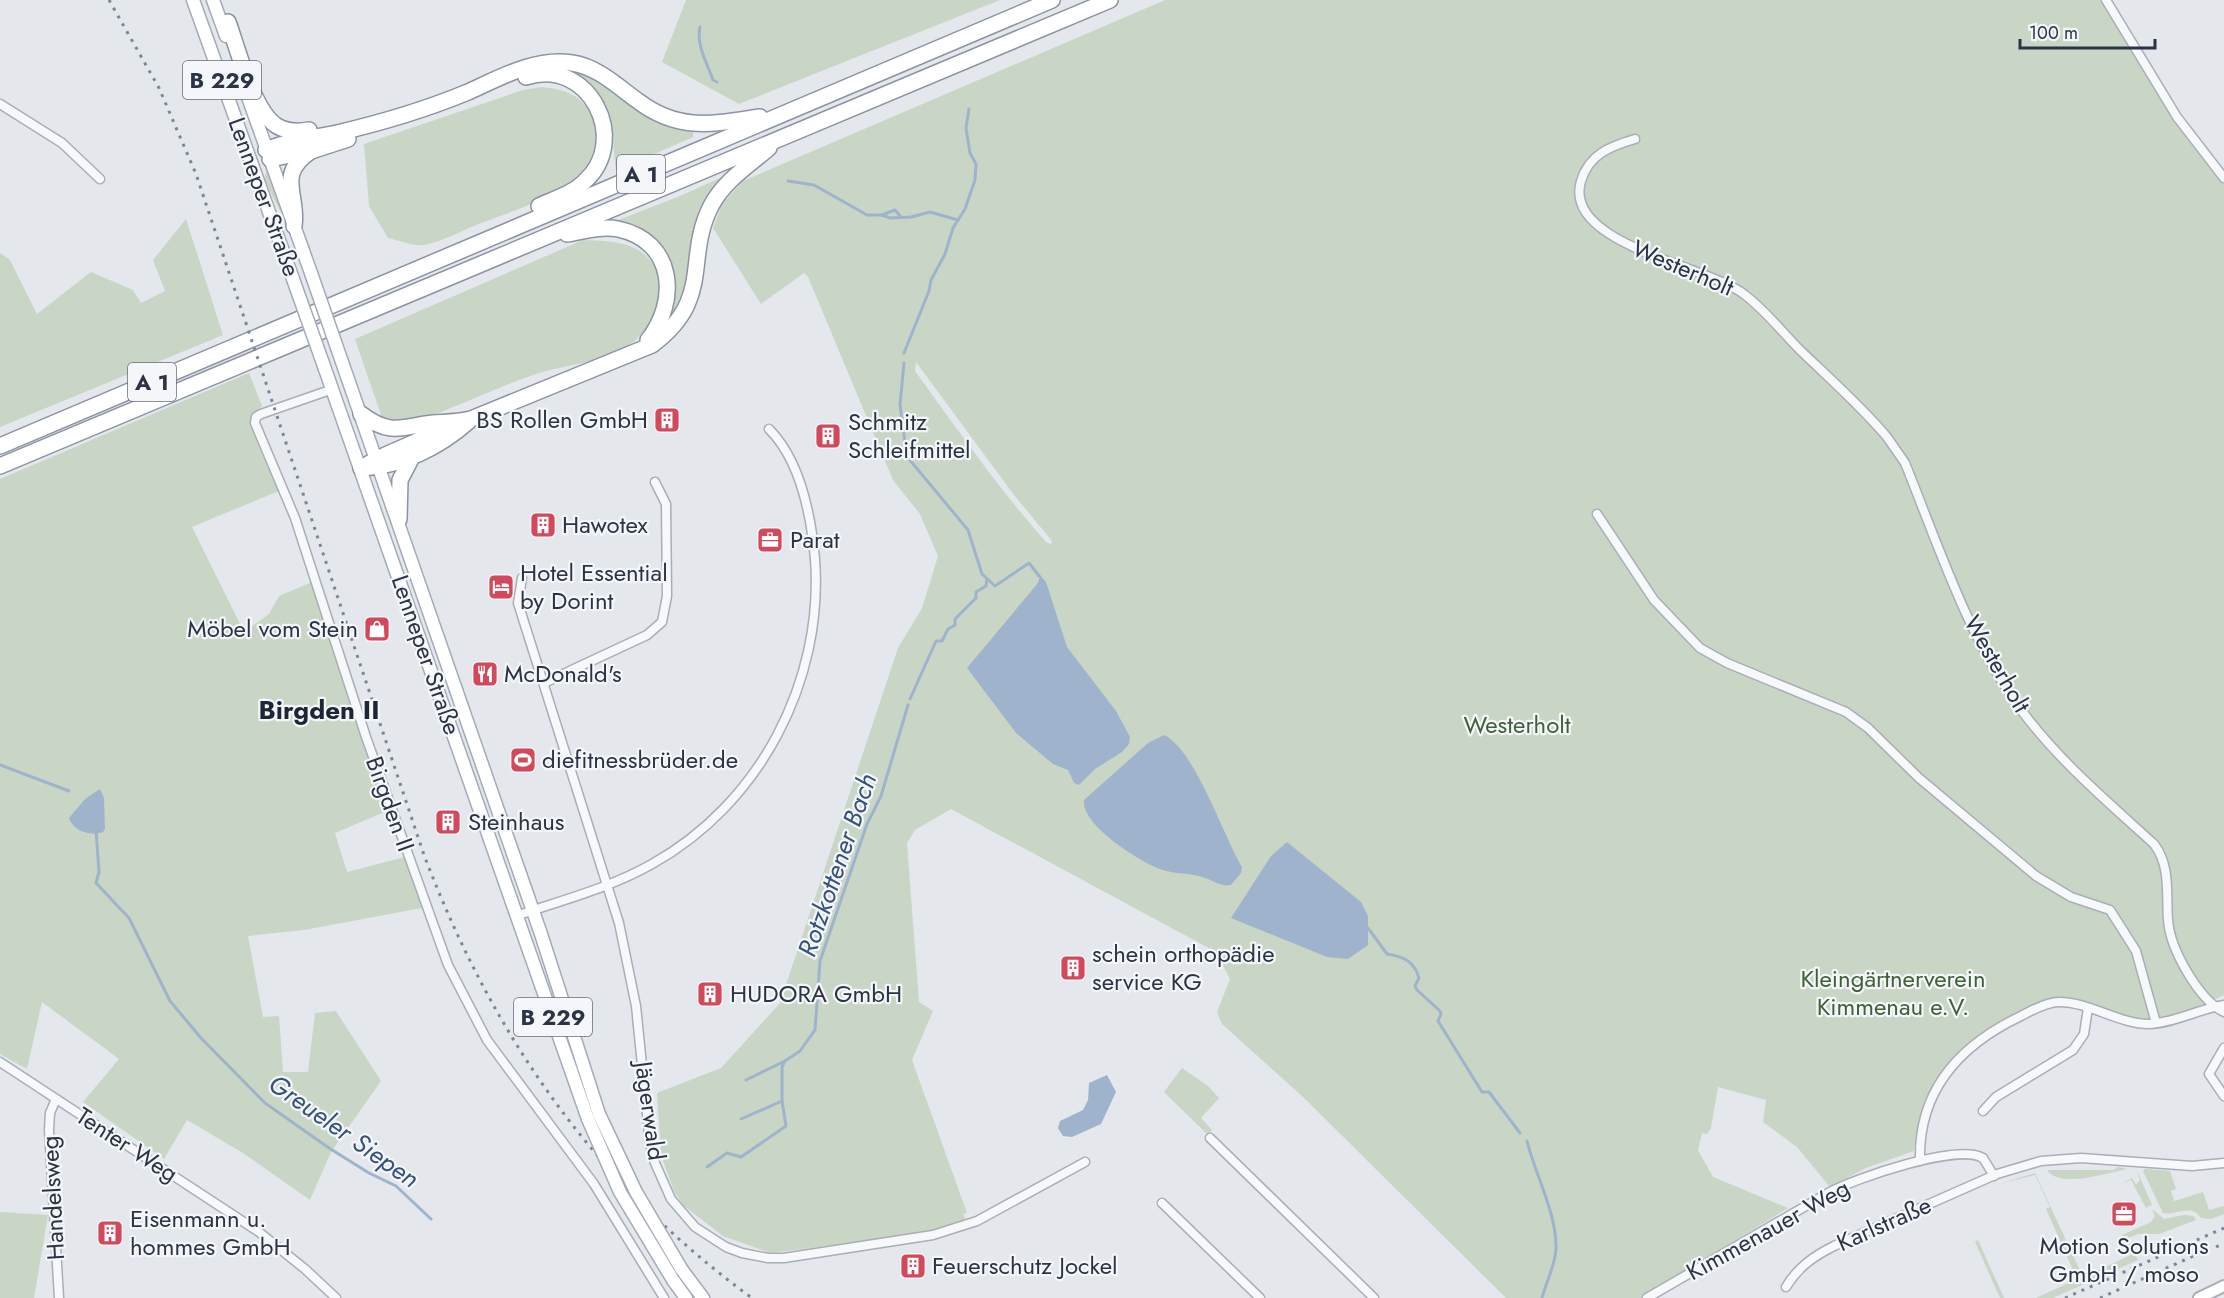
<svg xmlns="http://www.w3.org/2000/svg" width="2224" height="1298" viewBox="0 0 2224 1298" font-family="Jost,sans-serif">
<style>
.green{fill:#c9d6c5;fill-rule:evenodd}
.water{fill:#9fb4cc}
.lines{fill:none;stroke-linecap:round;stroke-linejoin:round}
.stream{stroke:#9fb4cc;stroke-width:3}
.street-casing{stroke:#a9aeb7;stroke-width:11}
.secondary-casing{stroke:#a9aeb7;stroke-width:14}
.primary-casing{stroke:#a3abb8;stroke-width:15}
.highway-casing{stroke:#8b94a3;stroke-width:18}
.street{stroke:#f7f8fa;stroke-width:8}
.secondary{stroke:#fff;stroke-width:10}
.primary{stroke:#fff;stroke-width:12}
.highway{stroke:#fff;stroke-width:15}
.rail{stroke:#7d8696;stroke-width:3;stroke-dasharray:3 6;stroke-linecap:butt}
.primary-bridge-casing{stroke:#a3abb8;stroke-width:15;stroke-linecap:butt}
.primary-bridge{stroke:#fff;stroke-width:12}
.labels{text-anchor:middle;stroke-width:4.5;stroke-linejoin:round;paint-order:stroke}
.shield{fill:#f4f6f9;stroke:#676e7b;stroke-width:1.5}
.shield-label{font-size:22px;font-weight:bold;fill:#2b3445}
.street-label{font-size:24px;fill:#2b3445;stroke:#f4f6f9}
.poi-label{font-size:24px;fill:#2b3445;stroke:#f4f6f9;text-anchor:start}
.park-label{font-size:24px;fill:#3f6138;stroke:#f4f6f9}
.neighbourhood-label{font-size:26px;font-weight:bold;fill:#1d2536;stroke:#f4f6f9}
.water-label{font-size:26px;font-style:italic;fill:#34527a;stroke:#f4f6f9}
</style>
<rect width="100%" height="100%" fill="#e4e7ec"/>
<g class="green">
<path d="M686 0H1000L739 104 662 62Z"/>
<path d="M1165 0H2103L2175 119 2224 183V995C2201 1006 2172 1020 2146 1019 2126 1019 2108 1008 2089 1004 2077 1001 2061 1002 2048 1002 2034 1003 2014 1014 2002 1022 1944 1058 1924 1082 1914 1151L1866 1168 1830 1187 1797 1147 1763 1122 1766 1100 1718 1087 1711 1128 1707 1134 1702 1133 1698 1150 1713 1177 1788 1208 1641 1298H1506L1302 1096 1222 1024 1217 1012 1230 979 1216 952 951 809 915 830 907 843 919 1002 933 1011 912 1060 967 1213 963 1214 965 1219 959 1226 846 1244 770 1253 723 1236 683 1205 674 1191 661 1155 657 1093 721 1068 780 1003 898 648 922 608 938 556 920 514 893 480 808 277 804 273 761 304 713 228 722 204 743 181ZM916 362 1014 495 1052 541 1051 544 1046 542C998 488 958 430 915 371Z"/>
<path d="M546 68 579 69 693 129V137L616 171C612 144 615 104 590 87 578 78 560 74 546 68Z"/>
<path d="M542 87C564 89 584 95 592 118 614 181 526 206 484 222 465 229 444 241 424 245 414 247 398 240 388 238L369 206 364 144 523 90Z"/>
<path d="M267 168 268 169 284 218 264 180Z"/>
<path d="M731 173 724 182 690 289 667 323 675 298 670 268 611 223 680 196Z"/>
<path d="M186 219 223 335 0 427V253L10 260 37 314 91 272 133 290 141 303 165 291 153 260Z"/>
<path d="M583 240C612 241 643 241 657 271 669 296 651 331 628 346 605 360 576 364 550 370 505 382 462 406 418 420L406 423 383 421 355 339Z"/>
<path d="M249 373 262 406 251 417 281 490 192 527 244 632 269 614 279 596 312 582 389 810 335 833 347 872 405 857 422 908 304 930 248 936 263 1017 279 1016 283 1072H308L315 1013 336 1011 381 1081 331 1152 310 1200 243 1153 187 1120 164 1159 83 1102 119 1059 42 1002 27 1069 0 1054V479Z"/>
<path d="M1182 1068 1208 1086 1219 1098 1201 1118 1212 1130 1208 1135 1164 1092Z"/>
<path d="M2118 1167 2127 1169C2107 1173 2059 1189 2047 1170H2113Z"/>
<path d="M2136 1168 2152 1205 2146 1208 2131 1180 2123 1183 2132 1178 2136 1185 2140 1180Z"/>
<path d="M2145 1169 2170 1171 2176 1189 2171 1191 2174 1201 2203 1192 2209 1210 2224 1206V1214L2211 1219 2201 1218C2191 1203 2176 1216 2163 1213L2143 1171Z"/>
<path d="M2035 1173 2083 1277 2131 1255 2122 1235 2151 1222 2155 1216 2152 1209 2164 1219 2184 1215 2194 1216 2196 1220 2159 1234H2138L2128 1238 2138 1260 2053 1298H2036L2077 1279 2046 1209 2050 1207 2035 1175 1999 1184Z"/>
<path d="M0 1212 48 1215 34 1298H0Z"/>
<path d="M1978 1240 2004 1298H2000L1975 1242Z"/>
</g>
<g class="water">
<path d="M1040 575 1046 582 1067 647 1116 711 1130 737 1129 744 1122 752 1095 769 1079 785 1074 783 1068 770 1053 764 1016 733 967 668 1038 583Z"/>
<path d="M1164 735C1194 748 1224 837 1242 867L1241 873 1231 885C1221 887 1214 881 1205 878 1190 872 1174 875 1160 869 1139 861 1081 825 1084 800L1148 743Z"/>
<path d="M100 789 104 798 105 829 103 832C90 836 74 832 69 818L85 799Z"/>
<path d="M1287 842 1361 902 1368 916V945L1348 959 1327 957 1231 918 1271 856Z"/>
<path d="M1107 1075 1116 1092 1101 1124 1072 1137 1063 1136 1058 1128 1060 1121 1083 1110 1088 1100 1089 1083Z"/>
</g>
<g class="lines">
<g class="stream">
<path d="M700 27C696 45 707 63 713 80L717 82"/>
<path d="M788 181 814 185 867 215H882L890 218 911 217 930 212 958 220"/>
<path d="M882 215 895 210 900 216"/>
<path d="M904 353 929 291 931 280 945 254 953 228 965 209 975 180 976 164 970 153 966 128 969 109"/>
<path d="M904 363 900 405 906 450 909 459 968 530 982 574 995 586 1029 563 1039 576"/>
<path d="M910 699 936 641H942L948 629 955 625V619L976 598V592L986 586 987 579"/>
<path d="M0 765 69 791"/>
<path d="M96 830 99 872 96 883 129 918 170 1001 201 1038 265 1103 329 1148 369 1173 396 1186 431 1219"/>
<path d="M1368 928 1387 954C1403 956 1415 962 1419 978L1415 986 1417 990 1440 1011 1441 1014 1438 1021 1482 1092H1489L1520 1133"/>
<path d="M746 1080 785 1061"/>
<path d="M741 1119 782 1101"/>
<path d="M1527 1141C1535 1174 1557 1214 1556 1249 1555 1266 1546 1282 1542 1298"/>
<path d="M707 1167 727 1153 741 1157 786 1126 782 1101V1067L785 1061 800 1051 815 1030 820 961 867 824 881 796 908 705"/>
</g>
<defs>
<g id="street">
<path d="M2106 0 2177 117 2224 178"/>
<path d="M0 104 62 143 100 179"/>
<path d="M1635 139C1611 146 1589 154 1581 181 1562 245 1710 266 1745 295 1766 311 1782 332 1800 350 1829 378 1861 406 1887 437L1905 463C1939 547 1968 638 2022 711 2059 761 2109 803 2154 844 2171 866 2166 894 2168 920 2170 949 2199 1000 2224 1012"/>
<path d="M333 389 261 414 256 417 255 423 295 518 366 737 448 965 487 1040 594 1184 664 1298"/>
<path d="M1597 514 1654 600 1700 648 1727 663 1846 712 1868 728 1919 778 2036 876 2071 897 2110 910 2136 951 2156 1023"/>
<path d="M522 578 518 603 619 923 636 1006 650 1144 655 1163 671 1199 695 1227 726 1247 742 1253 768 1258H784L933 1235 977 1221 1085 1162"/>
<path d="M544 683 647 635 662 622 667 596 666 504 655 482"/>
<path d="M516 916C562 900 610 888 652 864 760 804 824 681 815 559 811 515 801 461 769 429"/>
<path d="M2224 1048 2209 1074 2224 1096"/>
<path d="M0 1062 259 1232 305 1269 336 1298"/>
<path d="M56 1099 50 1113 49 1130 59 1298"/>
<path d="M1983 1111 1996 1097 2073 1050 2084 1034 2088 1008"/>
<path d="M1210 1138 1374 1298"/>
<path d="M1920 1161C1918 1090 1960 1045 2021 1016 2032 1010 2047 1002 2059 1002 2090 1002 2119 1024 2149 1024 2174 1023 2199 1009 2224 1005"/>
<path d="M1162 1203 1260 1298"/>
<path d="M1786 1287C1798 1267 1814 1256 1834 1246L1997 1174 2041 1161 2081 1158 2192 1166 2224 1163"/>
<path d="M1647 1298 1830 1192C1856 1178 1958 1143 1983 1158L1994 1176"/>
</g>
<path id="secondary" d="M2199 1298 2224 1286"/>
<g id="primary">
<path d="M193 0 293 279"/>
<path d="M213 0 226 36"/>
<path d="M244 86 311 273"/>
<path d="M342 362 541 934 599 1114"/>
<path d="M325 369 588 1119"/>
<path d="M682 1270 703 1298"/>
<path d="M673 1280 686 1298"/>
</g>
<g id="highway">
<path d="M228 22C238 49 253 111 277 126 287 132 298 132 309 130"/>
<path d="M526 77C588 56 632 140 584 182 572 194 554 199 539 206"/>
<path d="M266 150C289 140 313 138 337 133 380 123 427 109 468 92 499 78 536 57 572 63 598 67 617 86 638 101 679 132 713 124 760 117"/>
<path d="M270 159 311 151 348 139"/>
<path d="M294 226C299 195 275 175 311 151"/>
<path d="M567 234C584 231 602 226 618 229 675 241 679 301 648 340"/>
<path d="M361 414C390 436 402 427 433 423 447 422 458 422 471 419L652 345C714 299 684 259 711 206 724 181 748 166 769 148"/>
<path d="M0 446 1052 0"/>
<path d="M0 466 1110 0"/>
<path d="M361 468C400 467 440 447 469 421"/>
<path d="M362 468C387 450 420 445 443 425"/>
<path d="M399 519 400 480 412 457"/>
</g>
</defs>
<use href="#street" class="street-casing"/>
<use href="#secondary" class="secondary-casing"/>
<use href="#primary" class="primary-casing"/>
<use href="#highway" class="highway-casing"/>
<use href="#street" class="street"/>
<use href="#secondary" class="secondary"/>
<use href="#primary" class="primary"/>
<use href="#highway" class="highway"/>
<g class="rail">
<path d="M109 0 159 88 196 174 424 855C493 1036 594 1183 752 1298"/>
<path d="M2216 1247 2224 1243"/>
<path d="M2065 1298 2224 1228"/>
<path d="M2100 1298 2200 1253"/>
</g>
<defs>
<g id="primary-bridge">
<path d="M311 273 342 362"/>
<path d="M293 279 325 369"/>
<path d="M599 1114 636 1192 682 1270"/>
<path d="M588 1119 620 1192 673 1280"/>
</g>
</defs>
<use href="#primary-bridge" class="primary-bridge-casing"/>
<use href="#primary-bridge" class="primary-bridge"/>
</g>
<defs>
<symbol id="building-square" viewBox="-11 -11 22 22"><rect x="-9" y="-9" width="18" height="18" rx="4" fill="#d1495b" stroke="#f4f6f9"/><path d="M-4-6H4V6H1V3H-1V6H-4ZM-2.5-4.3h1.7v1.8h-1.7ZM.8-4.3h1.7v1.8H.8ZM-2.5-1h1.7V.8h-1.7ZM.8-1h1.7V.8H.8Z" fill="#fff"/></symbol>
<symbol id="office-square" viewBox="-11 -11 22 22"><rect x="-9" y="-9" width="18" height="18" rx="4" fill="#d1495b" stroke="#f4f6f9"/><path d="M-6-3h4V-5.5h4V-3h4V5H-6ZM-1-4.5V-3h2v-1.5ZM-6 0V1H6V0Z" fill="#fff"/></symbol>
<symbol id="hotel-square" viewBox="-11 -11 22 22"><rect x="-9" y="-9" width="18" height="18" rx="4" fill="#d1495b" stroke="#f4f6f9"/><path d="M-6-4.5h1.5V1H6V5H4.5V3h-9V5H-6ZM-4 0a1.8 1.8 0 1 1 3.6 0ZM.5 0V-2.5h3Q6-2.5 6 0Z" fill="#fff"/></symbol>
<symbol id="shop-square" viewBox="-11 -11 22 22"><rect x="-9" y="-9" width="18" height="18" rx="4" fill="#d1495b" stroke="#f4f6f9"/><path d="M-5-2.5h2.3a2.7 3.5 0 0 1 5.4 0H5L5.5 6h-11ZM-1.5-2.5h3a1.5 2.3 0 0 0-3 0Z" fill="#fff"/></symbol>
<symbol id="restaurant-square" viewBox="-11 -11 22 22"><rect x="-9" y="-9" width="18" height="18" rx="4" fill="#d1495b" stroke="#f4f6f9"/><path d="M-5-6h1v4h1v-4h1v4h1v-4h1v5L-1.5 .5V6h-2V.5L-5-1ZM5-6V6H3V1.5H1.5Q1.5-4 5-6Z" fill="#fff"/></symbol>
<symbol id="stadium-square" viewBox="-11 -11 22 22"><rect x="-9" y="-9" width="18" height="18" rx="4" fill="#d1495b" stroke="#f4f6f9"/><path d="M0-5a6.5 5 0 1 0 0 10a6.5 5 0 1 0 0-10ZM-3.5-1.8h7v3.6h-7Z" fill="#fff"/></symbol>
</defs>
<g fill-rule="evenodd">
<use href="#building-square" x="652" y="405" width="30" height="30"/>
<use href="#building-square" x="813" y="421" width="30" height="30"/>
<use href="#building-square" x="528" y="510" width="30" height="30"/>
<use href="#office-square" x="755" y="525" width="30" height="30"/>
<use href="#hotel-square" x="486" y="572" width="30" height="30"/>
<use href="#shop-square" x="362" y="614" width="30" height="30"/>
<use href="#restaurant-square" x="470" y="659" width="30" height="30"/>
<use href="#stadium-square" x="508" y="745" width="30" height="30"/>
<use href="#building-square" x="433" y="807" width="30" height="30"/>
<use href="#building-square" x="1058" y="953" width="30" height="30"/>
<use href="#building-square" x="695" y="979" width="30" height="30"/>
<use href="#office-square" x="2109" y="1199" width="30" height="30"/>
<use href="#building-square" x="95" y="1218" width="30" height="30"/>
<use href="#building-square" x="898" y="1251" width="30" height="30"/>
</g>
<g class="labels">
<g class="shield">
<rect x="183" y="61" width="78" height="38" rx="4.5"/>
<rect x="617" y="155" width="48" height="38" rx="4.5"/>
<rect x="128" y="363" width="48" height="38" rx="4.5"/>
<rect x="514" y="998" width="78" height="38" rx="4.5"/>
</g>
<g class="shield-label">
<text x="222" y="88">B 229</text>
<text x="641" y="182">A 1</text>
<text x="152" y="390">A 1</text>
<text x="553" y="1025">B 229</text>
</g>
<g class="street-label">
<text transform="translate(264 197) rotate(70)" y="8">Lenneper Straße</text>
<text transform="translate(1683 268) rotate(23)" y="8">Westerholt</text>
<text transform="translate(426 655) rotate(71)" y="8">Lenneper Straße</text>
<text transform="translate(1997 664) rotate(60)" y="8">Westerholt</text>
<text transform="translate(390 804) rotate(70)" y="8">Birgden II</text>
<text transform="translate(650 1111) rotate(82)" y="8">Jägerwald</text>
<text transform="translate(127 1145) rotate(33)" y="8">Tenter Weg</text>
<text transform="translate(53 1198) rotate(-93)" y="8">Handelsweg</text>
<text transform="translate(1884 1224) rotate(-24)" y="8">Karlstraße</text>
<text transform="translate(1768 1230) rotate(-29)" y="8">Kimmenauer Weg</text>
</g>
<g class="poi-label">
<text x="648" y="428" text-anchor="end">BS Rollen GmbH</text>
<text x="848" y="430">Schmitz<tspan x="848" dy="28">Schleifmittel</tspan></text>
<text x="562" y="533">Hawotex</text>
<text x="790" y="548">Parat</text>
<text x="520" y="581">Hotel Essential<tspan x="520" dy="28">by Dorint</tspan></text>
<text x="358" y="637" text-anchor="end">Möbel vom Stein</text>
<text x="504" y="682">McDonald's</text>
<text x="542" y="768">diefitnessbrüder.de</text>
<text x="468" y="830">Steinhaus</text>
<text x="1092" y="962">schein orthopädie<tspan x="1092" dy="28">service KG</tspan></text>
<text x="730" y="1002">HUDORA GmbH</text>
<text x="130" y="1227">Eisenmann u.<tspan x="130" dy="28">hommes GmbH</tspan></text>
<text x="2124" y="1254" text-anchor="middle">Motion Solutions<tspan x="2124" dy="28">GmbH / moso</tspan></text>
<text x="932" y="1274">Feuerschutz Jockel</text>
</g>
<g class="park-label">
<text x="1517" y="733">Westerholt</text>
<text x="1893" y="987">Kleingärtnerverein<tspan x="1893" dy="28">Kimmenau e.V.</tspan></text>
</g>
<g class="neighbourhood-label">
<text x="319" y="719">Birgden II</text>
</g>
<g class="water-label">
<text transform="translate(837 865) rotate(-71)" y="9">Rotzkottener Bach</text>
<text transform="translate(344 1131) rotate(35)" y="9">Greueler Siepen</text>
</g>
</g>
<path d="M2020 39v9h135v-9" fill="none" stroke="#2b3445" stroke-width="3"/>
<text x="2029" y="39" font-size="18" fill="#2b3445" stroke="#f4f6f9" stroke-width="4.5" paint-order="stroke">100 m</text>
</svg>
